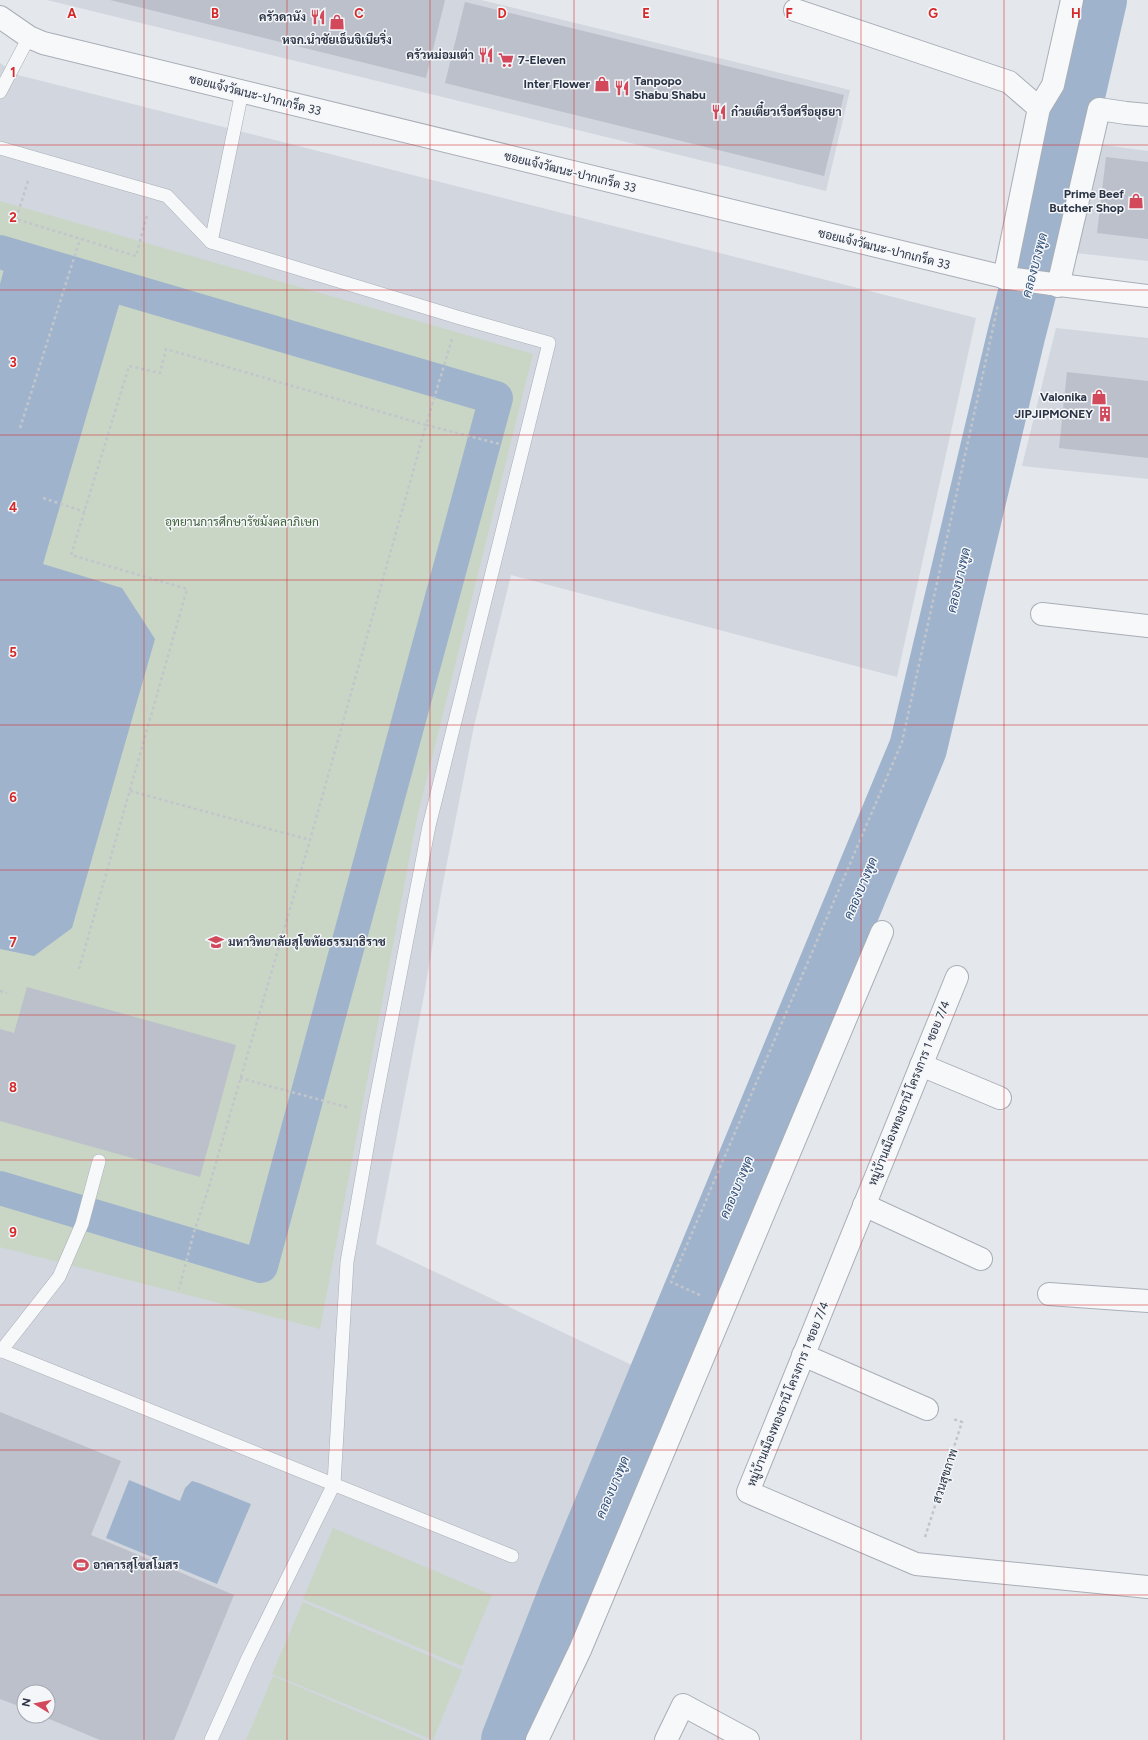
<svg xmlns="http://www.w3.org/2000/svg" width="1148" height="1740" viewBox="0 0 1148 1740" font-family="Figtree,Sarabun,sans-serif">
<style>
.built{fill:#d2d6de;fill-rule:evenodd}
.green{fill:#c9d6c5}
.water{fill:#9fb4cc}
.lines{fill:none;stroke-linecap:round;stroke-linejoin:round}
.canal{stroke:#9fb4cc;stroke-width:34}
.river{stroke:#9fb4cc;stroke-width:58}
.building{fill:#bbc0ca}
.service-casing{stroke:#a9aeb7;stroke-width:14}
.minor-casing{stroke:#a9aeb7;stroke-width:24}
.tertiary-casing{stroke:#a9aeb7;stroke-width:24}
.path{stroke:#c2c5cb;stroke-width:2.5;stroke-dasharray:3 3;stroke-linecap:butt}
.service{stroke:#f7f8fa;stroke-width:13}
.minor{stroke:#f7f8fa;stroke-width:22}
.tertiary{stroke:#f7f8fa;stroke-width:22}
.grid{fill:none;stroke:#d62828;stroke-width:1;stroke-opacity:0.55}
.labels{text-anchor:middle;stroke-width:3;stroke-linejoin:round;paint-order:stroke}
.poi-label{font-size:12px;font-weight:bold;fill:#2b3445;stroke:#f4f6f9;text-anchor:end}
.street-label{font-size:12px;fill:#2b3445;stroke:#f4f6f9}
.park-label{font-size:12px;fill:#3f6138;stroke:#f4f6f9}
.water-label{font-size:13px;font-style:italic;fill:#34527a;stroke:#f4f6f9}
.grid-label{font-size:13px;text-anchor:middle;font-weight:bold;fill:#d62828;stroke:#f4f6f9;stroke-width:3;stroke-linejoin:round;paint-order:stroke}
</style>
<rect width="100%" height="100%" fill="#e4e7ec"/>
<g class="built">
<path d="M47 0H481L850 90 826 191Z"/>
<path d="M0 63 18 75 976 318 897 677 511 575 474 726 442 888 424 995 376 1244 634 1366 490 1740H0ZM24 1692H48V1716H24Z"/>
<path d="M1088 143 1148 151V261L1067 252Z"/>
<path d="M1056 328 1148 338V479L1022 466Z"/>
</g>
<g class="green">
<path d="M0 201 533 354 417 818 320 1329 0 1247Z"/>
<path d="M333 1528 492 1595 462 1666 303 1599Z"/>
<path d="M303 1602 462 1670 433 1740 272 1674Z"/>
<path d="M273 1676 425 1740H246Z"/>
</g>
<g class="water">
<path d="M8 254 124 288 43 564 122 588 155 639 72 928 34 956 0 949V284Z"/>
<path d="M129 1480 180 1501 185 1488 192 1481 199 1483 251 1504 217 1584 106 1538Z"/>
</g>
<g class="lines">
<path class="canal" d="M0 252 496 398 261 1266 0 1188"/>
<path class="river" d="M510 1740 568 1592 918 748 1016 336 1061 161 1098 0"/>
</g>
<g class="building">
<path d="M110 0H445L426 78Z"/>
<path d="M465 2 844 95 824 176 445 83Z"/>
<path d="M1106 157 1148 162V239L1097 233Z"/>
<path d="M1067 372 1148 381V458L1059 448Z"/>
<path d="M27 987 236 1045 200 1177 0 1121V1029L14 1033Z"/>
<path d="M0 1412 121 1461 91 1535 234 1595 174 1740H100L42 1716H48V1692H24V1708L0 1699Z"/>
</g>
<g class="lines">
<defs>
<g id="service">
<path d="M0 92 29 37"/>
<path d="M0 148 167 196 211 242 457 317 549 343 429 826 373 1114 347 1262 334 1484 247 1660 211 1740"/>
<path d="M211 242 242 92"/>
<path d="M0 1350 512 1556"/>
<path d="M1 1351 59 1277 82 1224 99 1161"/>
</g>
<g id="minor">
<path d="M795 10 1009 82 1039 108"/>
<path d="M1004 278 1039 108 1053 85 1072 0"/>
<path d="M1008 278 1052 284"/>
<path d="M1058 286 1099 109 1126 113 1148 115"/>
<path d="M1042 614 1148 626"/>
<path d="M957 977 748 1492 916 1564 1148 1587"/>
<path d="M921 1065 1000 1098"/>
<path d="M864 1205 981 1259"/>
<path d="M1049 1294 1148 1301"/>
<path d="M803 1355 927 1409"/>
<path d="M537 1740 580 1650 882 932"/>
<path d="M666 1740 683 1705 748 1740"/>
</g>
<g id="tertiary">
<path d="M0 17 29 37 43 43 1008 278"/>
<path d="M1052 284 1148 296"/>
</g>
</defs>
<use href="#service" class="service-casing"/>
<use href="#minor" class="minor-casing"/>
<use href="#tertiary" class="tertiary-casing"/>
<g class="path">
<path d="M28 181 16 219 136 256 147 215"/>
<path d="M452 339 426 425 500 444"/>
<path d="M20 428 80 239"/>
<path d="M43 498 85 512"/>
<path d="M130 791 310 840"/>
<path d="M79 969 187 589 71 555 129 366 160 373 166 349 426 425 310 840 208 1190 194 1232 179 1289"/>
<path d="M0 991 7 993"/>
<path d="M240 1078 350 1108"/>
<path d="M700 1295 671 1282 902 742 998 305"/>
<path d="M925 1537 962 1422 953 1419"/>
</g>
<use href="#service" class="service"/>
<use href="#minor" class="minor"/>
<use href="#tertiary" class="tertiary"/>
</g>
<path class="grid" d="M144 0V1740M287 0V1740M430 0V1740M574 0V1740M718 0V1740M861 0V1740M1004 0V1740M0 145H1148M0 290H1148M0 435H1148M0 580H1148M0 725H1148M0 870H1148M0 1015H1148M0 1160H1148M0 1305H1148M0 1450H1148M0 1595H1148"/>
<defs>
<symbol id="restaurant-bare" viewBox="-9 -9 18 18"><path d="M-5-6h1v4h1v-4h1v4h1v-4h1v5L-1.5 .5V6h-2V.5L-5-1ZM5-6V6H3V1.5H1.5Q1.5-4 5-6Z" fill="#d1495b" stroke="#f4f6f9" stroke-width="2.5" paint-order="stroke"/></symbol>
<symbol id="shop-bare" viewBox="-9 -9 18 18"><path d="M-5-2.5h2.3a2.7 3.5 0 0 1 5.4 0H5L5.5 6h-11ZM-1.5-2.5h3a1.5 2.3 0 0 0-3 0Z" fill="#d1495b" stroke="#f4f6f9" stroke-width="2.5" paint-order="stroke"/></symbol>
<symbol id="supermarket-bare" viewBox="-9 -9 18 18"><path d="M-6-5.5h2.5l.6 2H6L4.5 2H-2.5L-4.4-4H-6ZM-1.5 3.2a1.3 1.3 0 1 0 .1 0ZM3 3.2a1.3 1.3 0 1 0 .1 0Z" fill="#d1495b" stroke="#f4f6f9" stroke-width="2.5" paint-order="stroke"/></symbol>
<symbol id="building-bare" viewBox="-9 -9 18 18"><path d="M-4-6H4V6H1V3H-1V6H-4ZM-2.5-4.3h1.7v1.8h-1.7ZM.8-4.3h1.7v1.8H.8ZM-2.5-1h1.7V.8h-1.7ZM.8-1h1.7V.8H.8Z" fill="#d1495b" stroke="#f4f6f9" stroke-width="2.5" paint-order="stroke"/></symbol>
<symbol id="university-bare" viewBox="-9 -9 18 18"><path d="M0-5L7-2L0 1L-7-2ZM-4 1L0 2.5L4 1V4Q0 6-4 4Z" fill="#d1495b" stroke="#f4f6f9" stroke-width="2.5" paint-order="stroke"/></symbol>
<symbol id="stadium-bare" viewBox="-9 -9 18 18"><path d="M0-5a6.5 5 0 1 0 0 10a6.5 5 0 1 0 0-10ZM-3.5-1.8h7v3.6h-7Z" fill="#d1495b" stroke="#f4f6f9" stroke-width="2.5" paint-order="stroke"/></symbol>
</defs>
<g fill-rule="evenodd">
<use href="#restaurant-bare" x="307" y="6" width="22" height="22"/>
<use href="#shop-bare" x="326" y="11" width="22" height="22"/>
<use href="#restaurant-bare" x="475" y="44" width="22" height="22"/>
<use href="#supermarket-bare" x="495" y="49" width="22" height="22"/>
<use href="#shop-bare" x="591" y="73" width="22" height="22"/>
<use href="#restaurant-bare" x="611" y="77" width="22" height="22"/>
<use href="#restaurant-bare" x="708" y="101" width="22" height="22"/>
<use href="#shop-bare" x="1125" y="190" width="22" height="22"/>
<use href="#shop-bare" x="1088" y="386" width="22" height="22"/>
<use href="#building-bare" x="1094" y="403" width="22" height="22"/>
<use href="#university-bare" x="205" y="931" width="22" height="22"/>
<use href="#stadium-bare" x="70" y="1554" width="22" height="22"/>
</g>
<g class="labels">
<g class="poi-label">
<text x="306" y="21">ครัวดานัง</text>
<text x="337" y="44" text-anchor="middle">หจก.นำชัยเอ็นจิเนียริ่ง</text>
<text x="474" y="59">ครัวหม่อมเต่า</text>
<text x="518" y="64" text-anchor="start">7-Eleven</text>
<text x="634" y="85" text-anchor="start">Tanpopo<tspan x="634" dy="14">Shabu Shabu</tspan></text>
<text x="590" y="88">Inter Flower</text>
<text x="731" y="116" text-anchor="start">ก๋วยเตี๋ยวเรือศรีอยุธยา</text>
<text x="1124" y="198">Prime Beef<tspan x="1124" dy="14">Butcher Shop</tspan></text>
<text x="1087" y="401">Valonika</text>
<text x="1093" y="418">JIPJIPMONEY</text>
<text x="228" y="946" text-anchor="start">มหาวิทยาลัยสุโขทัยธรรมาธิราช</text>
<text x="93" y="1569" text-anchor="start">อาคารสุโขสโมสร</text>
</g>
<g class="street-label">
<text transform="translate(255 95) rotate(14)" y="4">ซอยแจ้งวัฒนะ-ปากเกร็ด 33</text>
<text transform="translate(570 172) rotate(14)" y="4">ซอยแจ้งวัฒนะ-ปากเกร็ด 33</text>
<text transform="translate(884 249) rotate(14)" y="4">ซอยแจ้งวัฒนะ-ปากเกร็ด 33</text>
<text transform="translate(909 1093) rotate(-68)" y="4">หมู่บ้านเมืองทองธานี โครงการ 1 ซอย 7/4</text>
<text transform="translate(788 1394) rotate(-68)" y="4">หมู่บ้านเมืองทองธานี โครงการ 1 ซอย 7/4</text>
<text transform="translate(945 1476) rotate(-72)" y="4">สวนสุขภาพ</text>
</g>
<g class="park-label">
<text x="242" y="526">อุทยานการศึกษารัชมังคลาภิเษก</text>
</g>
<g class="water-label">
<text transform="translate(1034 265) rotate(-75)" y="5">คลองบางพูด</text>
<text transform="translate(958 580) rotate(-77)" y="5">คลองบางพูด</text>
<text transform="translate(860 888) rotate(-67)" y="5">คลองบางพูด</text>
<text transform="translate(736 1187) rotate(-67)" y="5">คลองบางพูด</text>
<text transform="translate(612 1487) rotate(-67)" y="5">คลองบางพูด</text>
</g>
</g>
<g class="grid-label">
<text x="72" y="18">A</text>
<text x="215" y="18">B</text>
<text x="359" y="18">C</text>
<text x="502" y="18">D</text>
<text x="646" y="18">E</text>
<text x="789" y="18">F</text>
<text x="933" y="18">G</text>
<text x="1076" y="18">H</text>
<text x="13" y="77">1</text>
<text x="13" y="222">2</text>
<text x="13" y="367">3</text>
<text x="13" y="512">4</text>
<text x="13" y="657">5</text>
<text x="13" y="802">6</text>
<text x="13" y="947">7</text>
<text x="13" y="1092">8</text>
<text x="13" y="1237">9</text>
</g>
<g transform="translate(36 1704) rotate(280)"><circle r="19" fill="#f4f6f9" stroke="#a4a8b1"/>
<path d="M0-3L7 15L0 10L-7 15Z" fill="#d1495b"/>
<text y="-6" font-size="11" font-weight="bold" text-anchor="middle" fill="#2b3445">N</text>
</g>
</svg>
